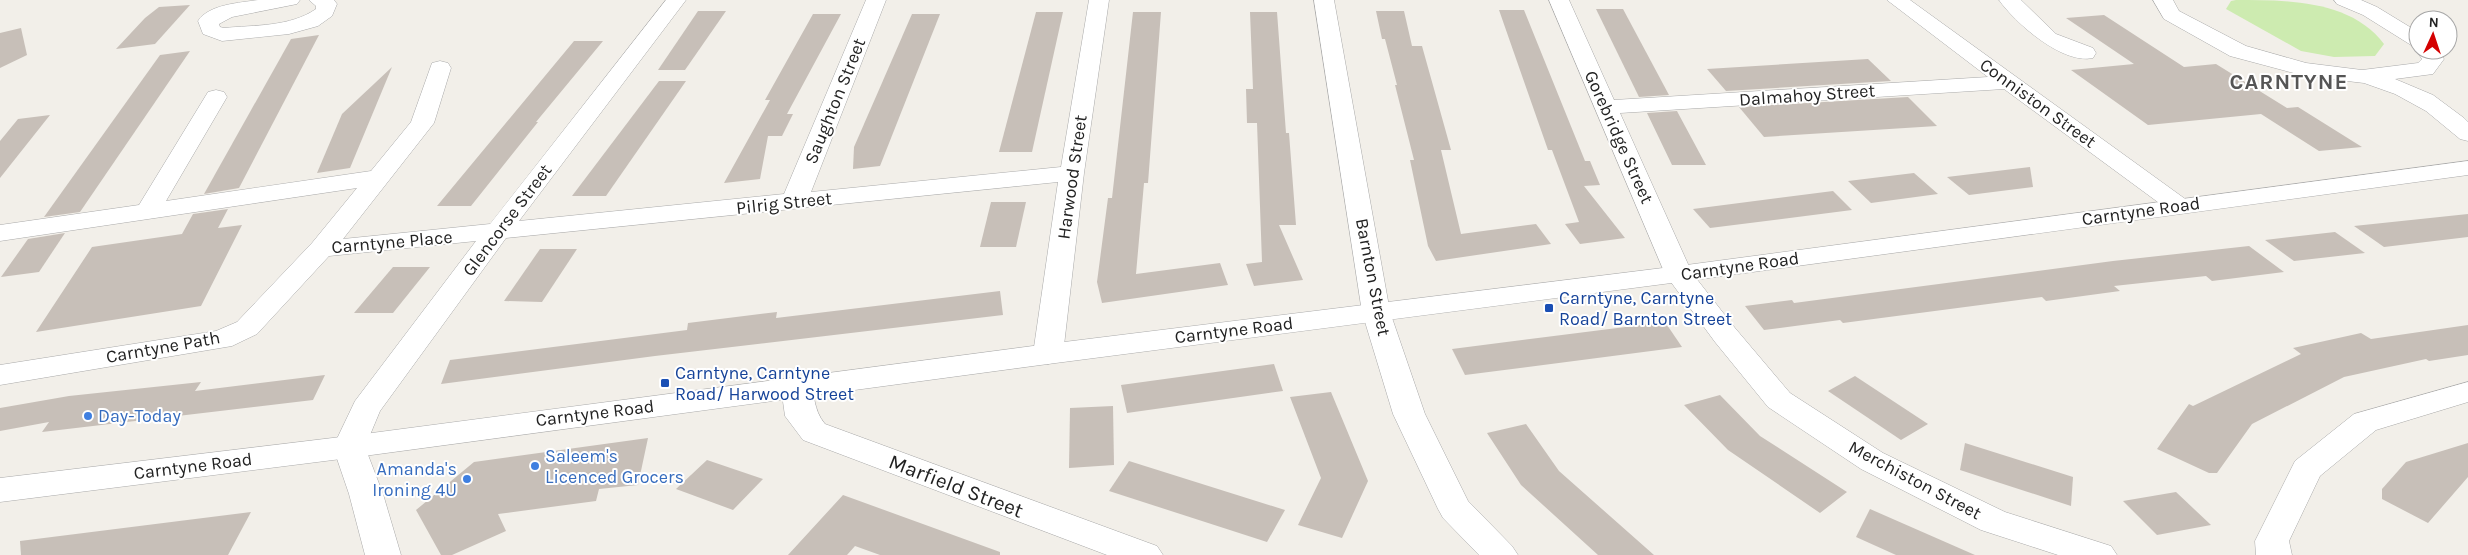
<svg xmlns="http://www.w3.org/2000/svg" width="2468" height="555" viewBox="0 0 2468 555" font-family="Karla,sans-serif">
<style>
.grass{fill:#cdebb0}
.building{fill:#c7bfb8}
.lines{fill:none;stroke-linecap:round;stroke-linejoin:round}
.minor-casing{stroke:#a9a9a9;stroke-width:1}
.tertiary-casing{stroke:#a9a9a9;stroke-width:1}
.minor{fill:#fff;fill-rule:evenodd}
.tertiary{fill:#fff;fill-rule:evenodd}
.transit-dot{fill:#1a4fb4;stroke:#fff;stroke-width:2}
.shop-dot{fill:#3f7fe0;stroke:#fff;stroke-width:2}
.labels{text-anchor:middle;stroke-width:4;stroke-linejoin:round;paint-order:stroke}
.street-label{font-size:18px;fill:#222;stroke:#fff}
.transit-label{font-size:18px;fill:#164399;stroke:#fff;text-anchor:start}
.shop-label{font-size:18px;fill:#366cbe;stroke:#fff;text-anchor:start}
.near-street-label{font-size:21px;fill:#222;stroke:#fff}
.district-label{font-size:22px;font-weight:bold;letter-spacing:1px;fill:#555;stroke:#fff}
</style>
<rect width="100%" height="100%" fill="#f2efe9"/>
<path class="grass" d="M2236 0C2287 0 2351 0 2384 44L2375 56 2334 57 2301 51 2226 9 2231 1Z"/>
<g class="building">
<path d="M190 5 155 44 116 49 145 18 159 7Z"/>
<path d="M1596 9H1623L1669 95 1639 97Z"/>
<path d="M1499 10H1524L1585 161H1590L1600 185 1584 186 1625 238 1580 244 1565 224 1579 222 1552 150H1548Z"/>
<path d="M698 11H726L685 70H658Z"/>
<path d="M1376 11H1404L1412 46H1422L1451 150H1441L1461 234 1536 224 1551 244 1436 261 1428 246 1410 160H1414L1395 85H1397L1385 39H1382Z"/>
<path d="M1036 12H1063L1032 152H999Z"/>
<path d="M1133 12H1161L1148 183H1144L1136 274 1220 263 1228 285 1102 303 1097 282 1108 198H1112Z"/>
<path d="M1250 12H1277L1286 133H1289L1296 225H1279L1303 280 1254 286 1246 264 1262 262 1257 123H1247L1246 89H1253Z"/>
<path d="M813 14H841L787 114H793L782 136H768L760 179 724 183 770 100H765Z"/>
<path d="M912 14H940L880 166 853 169 854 147Z"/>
<path d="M2104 15 2184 67 2216 64 2287 108 2298 107 2362 147 2319 151 2261 114 2148 125 2071 70 2134 64 2066 18Z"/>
<path d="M21 28 27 55 0 68V33Z"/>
<path d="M319 35 239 188 204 194 291 39Z"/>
<path d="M574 41H603L536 122H538L471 206H437Z"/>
<path d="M190 51 80 212 44 217 160 55Z"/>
<path d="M1868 59 1891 81 1726 91 1707 69Z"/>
<path d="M392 67 350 168 317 173 342 114Z"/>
<path d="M659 81H686L606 196H572Z"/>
<path d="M1908 97 1937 126 1764 137 1739 107Z"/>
<path d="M1677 111 1678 113 1706 165H1672L1647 113Z"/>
<path d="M50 115 0 178V141L18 119Z"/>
<path d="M2030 167 2033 187 1969 195 1947 177Z"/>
<path d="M1914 173 1938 194 1871 203 1848 181Z"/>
<path d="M1833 191 1852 210 1710 228 1693 209Z"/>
<path d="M991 202H1026L1016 247H980Z"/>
<path d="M228 209 218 228 242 225 201 306 36 332 92 247 182 234 193 214Z"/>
<path d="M2468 214V237L2384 247 2354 226Z"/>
<path d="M2335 232 2365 253 2294 261 2265 240Z"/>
<path d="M65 233 39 272 1 277 28 239Z"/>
<path d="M2249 246 2284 272 2212 281 2206 276 2114 286 2120 291 2046 301 2042 297 1843 323 1840 320 1764 330 1745 306 1792 300 1794 303 2113 261Z"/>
<path d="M540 249H577L542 302 504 301Z"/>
<path d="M393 267H430L393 313H354Z"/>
<path d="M1000 291 1003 315 655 356 441 384 450 360 687 330 688 323 777 312 776 318Z"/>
<path d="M1665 322 1682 347 1465 375 1452 349Z"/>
<path d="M2468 325V355L2429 361 2426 359 2344 377 2252 424 2217 473H2209L2157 449 2189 404 2193 406 2301 354 2293 348 2361 333 2371 339Z"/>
<path d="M1274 364 1283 391 1127 413 1121 385Z"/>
<path d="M325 375 313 400 42 432 49 422 0 431V408L69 396 201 382 195 391Z"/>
<path d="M1855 376 1928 424 1901 440 1828 391Z"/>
<path d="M1331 392 1368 481 1342 538 1298 525 1321 478 1290 397Z"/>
<path d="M1720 395 1760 436 1847 492 1820 513 1728 450 1684 405Z"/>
<path d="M1113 406 1114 465 1069 468 1070 408Z"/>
<path d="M1526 424 1559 471 1654 555H1598L1521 485 1487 433Z"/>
<path d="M648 438 638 485 599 489 596 501 498 514 506 531 452 555H441L416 510 474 462Z"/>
<path d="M1965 443 2073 477 2071 506 1960 470Z"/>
<path d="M2468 443V477L2428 523 2382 499V489L2406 462Z"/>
<path d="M707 460 763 479 733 510 676 489Z"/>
<path d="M1129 461 1285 510 1267 542 1109 491Z"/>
<path d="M2176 492 2211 525 2157 535 2123 501Z"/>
<path d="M843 495 1000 552V555H880L855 546 847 555H788Z"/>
<path d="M1870 509 1975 555H1896L1856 537Z"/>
<path d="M251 512 228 555H21L20 541Z"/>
</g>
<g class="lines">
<defs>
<g id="minor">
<path d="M258 0H300L297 4 232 17 219 24 220 27 224 28C255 25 290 27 316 9V6L309 0H334L337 4 332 16 318 26 289 34 222 41 203 34 198 21C209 4 240 3 258 0Z"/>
<path d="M666 0H686L519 221 784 194 866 0H886L811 192 1061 167 1089 0H1109L1084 173 1063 354 1058 361 1048 364 1038 361 1033 354 1058 182 506 238 380 411 365 447 383 494 401 555H365L349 494 333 447 355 401 476 241 329 256 257 334 232 346 0 385V365L216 331 237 322 312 243 357 188 0 241V225L139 205 208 92 216 90 224 92 227 97 166 201 371 171 411 122 432 63 440 61 448 63 451 68 434 123 343 239 490 224Z"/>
<path d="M1314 0H1334L1390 312 1425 414 1468 501 1512 546 1518 555H1479L1443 518 1438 509 1393 414 1362 312Z"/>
<path d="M1549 0H1569L1614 100 1988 77 1887 0H1910L2188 201 2192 206 2188 211 2179 214 2170 211 2004 89 1620 113 1692 273 1735 328 1790 393 1883 453 2005 512 2111 546 2117 555H2058L1981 530 1861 469 1768 407 1715 342 1665 274Z"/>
<path d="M1999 0H2021L2056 34 2093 48 2096 53 2093 58C2063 65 2015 23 1999 0Z"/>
<path d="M796 377 807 380C817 396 812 408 825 424L1157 546 1163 555H1107L803 440 785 416 781 387 785 380Z"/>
<path d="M2468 382V402L2376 430 2320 476 2289 541 2292 555H2256L2255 541 2295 461 2354 414Z"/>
</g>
<g id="tertiary">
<path d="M2153 0H2173L2179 11 2246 46 2306 63 2362 70 2418 63 2422 59 2416 50 2418 48V50H2438L2444 59 2433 74 2395 79 2433 95 2464 118 2468 122V141L2460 139 2426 111 2395 94 2364 83 2305 76 2230 56 2164 19Z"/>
<path d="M2334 0H2361L2377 7 2418 32V47L2411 45 2363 15 2337 4Z"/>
<path d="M2468 161V175L1679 282 1048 364 349 458 0 502V478L349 436 1048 344 1679 266Z"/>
</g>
</defs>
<use href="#minor" class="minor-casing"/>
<use href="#tertiary" class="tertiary-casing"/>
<use href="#minor" class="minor"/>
<use href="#tertiary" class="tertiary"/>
</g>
<g class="transit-dot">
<rect x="1544" y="303" width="10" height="10" rx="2.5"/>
<rect x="660" y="378" width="10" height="10" rx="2.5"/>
</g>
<g class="shop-dot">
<circle cx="88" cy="416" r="5"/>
<circle cx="535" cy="466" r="5"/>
<circle cx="467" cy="479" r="5"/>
</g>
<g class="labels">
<g class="street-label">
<text transform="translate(1807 95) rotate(-4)" y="6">Dalmahoy Street</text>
<text transform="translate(835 101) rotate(-68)" y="6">Saughton Street</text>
<text transform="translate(2038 103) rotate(36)" y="6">Conniston Street</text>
<text transform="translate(1619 137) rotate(66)" y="6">Gorebridge Street</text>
<text transform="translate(1072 177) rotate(-82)" y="6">Harwood Street</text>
<text transform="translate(784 203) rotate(-6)" y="6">Pilrig Street</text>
<text transform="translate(2141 211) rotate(-8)" y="6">Carntyne Road</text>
<text transform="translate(507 220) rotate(-53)" y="6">Glencorse Street</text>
<text transform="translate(392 242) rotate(-5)" y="6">Carntyne Place</text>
<text transform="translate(1740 266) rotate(-8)" y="6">Carntyne Road</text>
<text transform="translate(1373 277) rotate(79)" y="6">Barnton Street</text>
<text transform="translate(1234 330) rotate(-7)" y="6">Carntyne Road</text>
<text transform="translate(163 347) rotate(-10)" y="6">Carntyne Path</text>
<text transform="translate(595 413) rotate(-7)" y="6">Carntyne Road</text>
<text transform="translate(193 466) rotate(-7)" y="6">Carntyne Road</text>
<text transform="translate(1915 480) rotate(28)" y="6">Merchiston Street</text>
</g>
<g class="transit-label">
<text x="1559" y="304">Carntyne, Carntyne<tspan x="1559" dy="21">Road/ Barnton Street</tspan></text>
<text x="675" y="379">Carntyne, Carntyne<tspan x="675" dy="21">Road/ Harwood Street</tspan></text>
</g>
<g class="shop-label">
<text x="98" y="422">Day-Today</text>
<text x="545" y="462">Saleem's<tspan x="545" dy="21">Licenced Grocers</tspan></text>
<text x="457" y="475" text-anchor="end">Amanda's<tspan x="457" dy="21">Ironing 4U</tspan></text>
</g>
<g class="near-street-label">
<text transform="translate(956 486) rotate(21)" y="7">Marfield Street</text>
</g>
<g class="district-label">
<text x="2289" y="89">CARNTYNE</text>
</g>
</g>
<g transform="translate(2433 35) rotate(3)"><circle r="24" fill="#ffffff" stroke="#a7a7a7"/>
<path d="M0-4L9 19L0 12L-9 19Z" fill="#d40000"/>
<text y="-8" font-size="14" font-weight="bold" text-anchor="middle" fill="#222222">N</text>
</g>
</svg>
